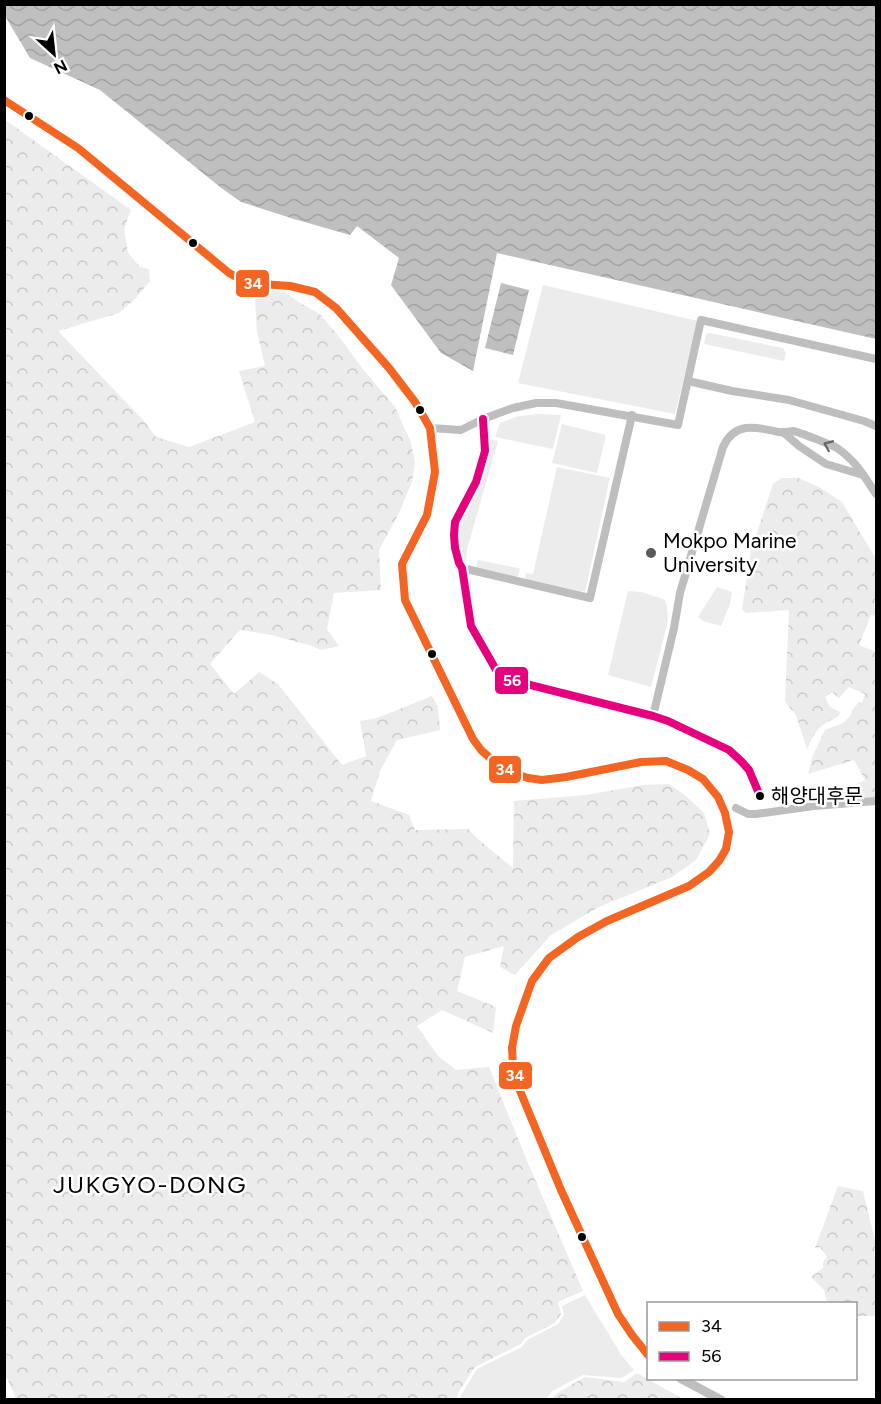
<svg xmlns="http://www.w3.org/2000/svg" width="881" height="1404" viewBox="0 0 881 1404" font-family="Figtree,'Noto Sans KR',sans-serif">
<style>
.green{fill:#ececec}
.forest{fill:url(#forest-crowns)}
.water{fill:url(#water-waves)}
.lines{fill:none;stroke-linecap:round;stroke-linejoin:round}
.minor{stroke:#bebebe;stroke-width:8}
.tertiary{stroke:#bebebe;stroke-width:9}
.bus-1-casing{stroke:#fff;stroke-width:12}
.bus-2-casing{stroke:#fff;stroke-width:12}
.bus-1{stroke:#f26522;stroke-width:8}
.bus-2{stroke:#e5007d;stroke-width:8}
.oneway{stroke:#686868}
.bus-dot{fill:#000;stroke:#fff;stroke-width:2}
.poi-dot{fill:#595959;stroke:#fff;stroke-width:2}
.labels{text-anchor:middle;stroke-width:5;stroke-linejoin:round;paint-order:stroke}
.bus-label{font-size:20px;fill:#000;stroke:#fff;text-anchor:start}
.poi-label{font-size:21px;fill:#000;stroke:#fff;text-anchor:start}
.quarter-label{font-size:24px;letter-spacing:1.5px;fill:#000;stroke:#fff}
.line-badge{stroke:#fff;stroke-width:2}
.badge-label{font-size:16px;text-anchor:middle;font-weight:bold;fill:#fff}
</style>
<defs>
<pattern id="forest-crowns" width="20" height="18" patternUnits="userSpaceOnUse" patternTransform="scale(1.5)"><rect width="20" height="18" fill="#ececec"/><path d="M2 6a3 3 0 1 1 6 0M12 15a3 3 0 1 1 6 0" fill="none" stroke="#c9c9c9"/></pattern>
<pattern id="water-waves" width="16" height="10" patternUnits="userSpaceOnUse" patternTransform="scale(1.5)"><rect width="16" height="10" fill="#bfbfbf"/><path d="M0 5q4-4 8 0t8 0" fill="none" stroke="#a2a2a2"/></pattern>
</defs>
<rect width="100%" height="100%" fill="#fff"/>
<g class="green">
<path d="M543 285 698 321 675 414 518 383Z"/>
<path d="M710 333 783 348 786 353 784 361 704 344 706 334Z"/>
<path d="M541 414 561 415 553 449 495 437 500 423 519 416Z"/>
<path d="M562 424 606 435 597 473 552 463Z"/>
<path d="M488 439 498 441 467 549 466 560 464 561C460 557 460 554 460 548 456 520 471 510 479 486 484 470 486 455 488 439Z"/>
<path d="M557 467 610 478 585 592 525 579 526 573 533 574Z"/>
<path d="M478 560 518 568 520 569 518 576 515 577 476 568Z"/>
<path d="M717 587 732 592 730 604 721 626 703 621 698 617Z"/>
<path d="M628 591 642 592 665 600 667 608 668 621 651 687 608 675Z"/>
<path d="M585 1295 622 1356 634 1370 622 1378 583 1375 552 1391 546 1399H460L461 1395 477 1369 522 1347 527 1340 558 1324 564 1315 562 1306Z"/>
</g>
<g class="forest">
<path d="M4 119 131 210 124 229 128 253 140 267 149 269 150 281 135 299 119 313 58 331 144 421 156 437 189 447 255 422 239 371 265 366 257 332 255 299 268 285 282 290 300 303 320 314 341 339 362 368 395 407 411 443 415 462 412 482 399 513 379 550 381 590 334 593 327 629 339 646 321 650 309 645 271 635 240 630 210 664 234 694 259 672 278 684 342 765 366 756 360 721 377 718 432 696 438 707 440 730 397 740 380 771 371 801 409 815 415 830 468 829 478 839 513 868 514 801 586 795 643 785 669 784 686 796 704 813 710 834 696 860 672 877 599 907 551 935 515 975 500 967 504 946 465 957 457 991 496 1007 493 1033 442 1010 417 1026 438 1056 456 1070 489 1067 525 1156 583 1291 558 1302 561 1314 555 1323 525 1338 521 1344 475 1367 458 1393 457 1399H16L7 1378 5 1377Z"/>
<path d="M782 478H798L819 487 842 502 876 559V616L871 615 859 645 876 652V798L838 800 836 794 865 780 854 760 808 774 812 758 825 730 843 723 850 716 853 709 859 702 862 703 865 694 849 687 839 698 832 692 825 697 830 707 840 712 839 716C819 726 816 729 807 749L796 715 785 702 789 610 746 613 742 609 751 551 773 484Z"/>
<path d="M838 1186 863 1191 876 1245V1316H856V1304L827 1303 824 1290 811 1277 823 1268V1262L827 1257 820 1247 815 1248Z"/>
<path d="M637 1373 683 1399H552L557 1393 585 1377 624 1382Z"/>
</g>
<g class="water">
<path d="M6 5H876V339L497 253 473 371 441 353 391 285 399 258 357 226 350 235 294 219 241 202 220 187 100 90 30 58 5 16V6Z"/>
<path d="M501 283 529 290 513 355 485 348Z"/>
</g>
<g class="lines">
<g class="minor">
<path d="M688 381 732 391 789 400 864 421 876 426"/>
<path d="M483 419 485 451 476 482 455 522 454 535 455 548 459 563 462 568 471 626 499 675 507 679 653 716 668 721 729 750 741 761 749 770 760 796"/>
<path d="M430 428 461 430 483 419 513 408 536 403H556L678 425 701 320 876 359"/>
<path d="M783 432 799 446 826 464 863 475"/>
<path d="M462 568 590 598 632 415"/>
<path d="M653 716 674 628 680 593 723 447C735 421 756 427 779 432 784 433 789 431 793 431 799 432 832 445 837 448 856 461 864 476 876 494"/>
<path d="M736 808 748 814H756L814 806 876 801"/>
</g>
<g class="tertiary">
<path d="M4 100 78 148 229 273 247 283 290 286 315 292 336 308 389 368 415 402 430 428 435 472 427 515 402 564 405 600 473 739 481 750 499 766 510 772 528 778 542 780 566 777 641 762 666 761 688 770 703 779 718 797 725 813 729 832 726 849 719 861 709 872 689 886 607 921 578 937 549 958 532 981 516 1026 512 1048 513 1066 518 1086 561 1190 618 1314 632 1335 648 1355"/>
<path d="M680 1378 721 1400"/>
</g>
<defs>
<path id="bus-1" d="M4 100 78 148 229 273 247 283 290 286 315 292 336 308 389 368 415 402 430 428 435 472 427 515 402 564 405 600 473 739 481 750 499 766 510 772 528 778 542 780 566 777 641 762 666 761 688 770 703 779 718 797 725 813 729 832 726 849 719 861 709 872 689 886 607 921 578 937 549 958 532 981 516 1026 512 1048 513 1066 518 1086 561 1190 618 1314 632 1335 648 1355"/>
<path id="bus-2" d="M483 419 485 451 476 482 455 522 454 535 455 548 459 563 462 568 471 626 499 675 507 679 653 716 668 721 729 750 741 761 749 770 760 796"/>
</defs>
<use href="#bus-1" class="bus-1-casing"/>
<use href="#bus-2" class="bus-2-casing"/>
<use href="#bus-1" class="bus-1"/>
<use href="#bus-2" class="bus-2"/>
</g>
<defs><path id="oneway-chevron" d="M-2-3.5L2.5 0L-2 3.5" fill="none" stroke-width="1.6" stroke-linecap="round" stroke-linejoin="round" transform="scale(1.5)"/></defs>
<use class="oneway" href="#oneway-chevron" transform="translate(828 445) rotate(-157)"/>
<g class="bus-dot">
<circle cx="29" cy="116" r="5"/>
<circle cx="193" cy="243" r="5"/>
<circle cx="420" cy="410" r="5"/>
<circle cx="432" cy="654" r="5"/>
<circle cx="760" cy="796" r="5"/>
<circle cx="582" cy="1237" r="5"/>
</g>
<circle class="poi-dot" cx="651" cy="553" r="6"/>
<g class="labels">
<g class="bus-label">
<text x="771" y="803">해양대후문</text>
</g>
<g class="poi-label">
<text x="663" y="548">Mokpo Marine<tspan x="663" dy="24">University</tspan></text>
</g>
<g class="quarter-label">
<text x="150" y="1193">JUKGYO-DONG</text>
</g>
</g>
<g class="line-badge">
<rect x="235" y="269" width="35" height="29" rx="6" fill="#f26522"/>
<rect x="494" y="666" width="35" height="29" rx="6" fill="#e5007d"/>
<rect x="488" y="755" width="34" height="29" rx="6" fill="#f26522"/>
<rect x="498" y="1061" width="35" height="29" rx="6" fill="#f26522"/>
</g>
<g class="badge-label">
<text x="253" y="289">34</text>
<text x="512" y="686">56</text>
<text x="505" y="775">34</text>
<text x="515" y="1081">34</text>
</g>
<rect width="881" height="1404" fill="none" stroke="#000000" stroke-width="12"/>
<rect x="647" y="1302" width="210" height="78" fill="#ffffff" stroke="#999999" stroke-width="1.5"/>
<rect x="659" y="1322" width="30" height="9" fill="#f26522" stroke="#999999" stroke-width="1.5"/>
<text x="701" y="1332" font-size="18" fill="#000000">34</text>
<rect x="659" y="1352" width="30" height="9" fill="#e5007d" stroke="#999999" stroke-width="1.5"/>
<text x="701" y="1362" font-size="18" fill="#000000">56</text>
<g transform="translate(54 54) rotate(153)" stroke="#ffffff" stroke-width="4.5" paint-order="stroke">
<path d="M0-4.5L10 22L0 15L-10 22Z" fill="#000000"/>
<text y="-9" font-size="16" font-weight="bold" text-anchor="middle" fill="#000000">N</text>
</g>
</svg>
